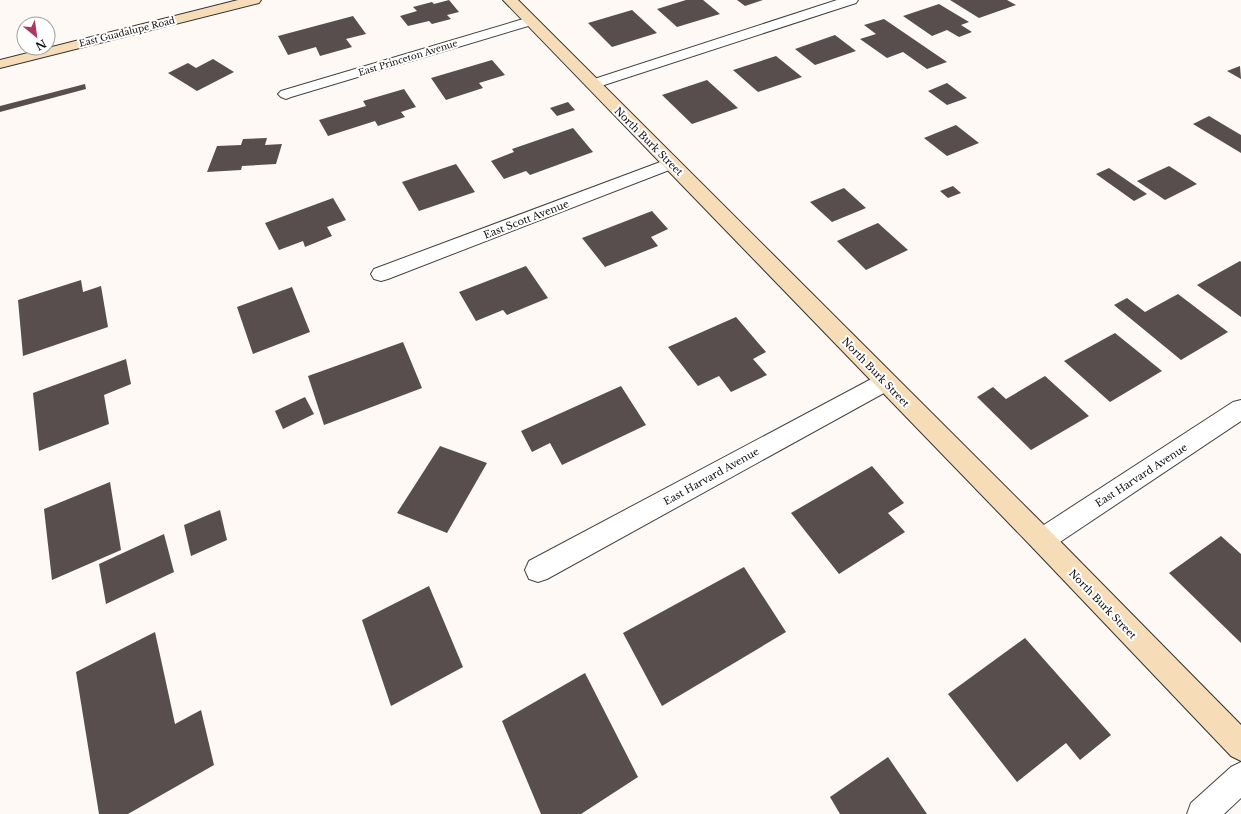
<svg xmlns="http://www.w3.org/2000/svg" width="1241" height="814" viewBox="0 0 1241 814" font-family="'Libre Baskerville',serif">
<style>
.building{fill:#574e4d}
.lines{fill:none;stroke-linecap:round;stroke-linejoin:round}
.street-casing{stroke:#434343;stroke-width:2}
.secondary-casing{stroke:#323232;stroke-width:2}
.street{fill:#fff;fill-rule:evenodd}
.secondary{fill:#f6ddb7;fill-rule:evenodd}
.labels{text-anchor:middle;stroke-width:4;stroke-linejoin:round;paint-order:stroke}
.far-street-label{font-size:9px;fill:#101010;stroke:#fff}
.street-label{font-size:10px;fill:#101010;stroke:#fff}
</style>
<rect width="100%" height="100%" fill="#fef9f4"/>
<g class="building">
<path d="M449 0 459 12 447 15 451 19 432 24 429 21 408 26 400 16 417 11 413 7 432 2 434 4Z"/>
<path d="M686 0H703L720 14 677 27 657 9Z"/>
<path d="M737 0H763L745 6Z"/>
<path d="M950 0H1007L1016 5 979 18Z"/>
<path d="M939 4 969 22 961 25 972 32 959 37 947 30 932 36 903 16Z"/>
<path d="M632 10 657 33 612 47 588 23Z"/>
<path d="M353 16 366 34 346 39 352 47 320 56 316 47 288 55 278 36Z"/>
<path d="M884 19 947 62 927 69 903 52 887 58 860 39 876 34 864 25Z"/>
<path d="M835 35 856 51 815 65 795 49Z"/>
<path d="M776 56 802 77 758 92 733 70Z"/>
<path d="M213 59 234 72 197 91 168 73 188 63 196 68Z"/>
<path d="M492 60 505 75 479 83 483 88 446 100 431 78Z"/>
<path d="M1240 66 1241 79 1227 71Z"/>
<path d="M707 80 738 108 692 124 662 95Z"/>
<path d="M947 83 967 98 947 105 928 91Z"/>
<path d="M85 84 86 89 0 112V106Z"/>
<path d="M404 89 416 107 401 112 405 117 378 126 375 121 328 136 319 120 366 106 363 101Z"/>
<path d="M568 102 575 110 557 116 550 108Z"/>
<path d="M1209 116 1241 135V153L1193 124Z"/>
<path d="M956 125 979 143 947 156 924 138Z"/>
<path d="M573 128 593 152 530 175 526 171 504 179 491 161 514 152 512 149Z"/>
<path d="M267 138 265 145 282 144 276 164 242 166 241 170 207 172 217 146 241 145 243 139Z"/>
<path d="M456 164 475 192 419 211 402 182Z"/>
<path d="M1169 166 1197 184 1165 200 1137 181Z"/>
<path d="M1109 168 1147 194 1134 201 1096 174Z"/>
<path d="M953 186 961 193 948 198 940 191Z"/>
<path d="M844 188 866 208 832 222 810 202Z"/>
<path d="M333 198 346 220 327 227 332 236 305 247 303 241 279 250 265 223Z"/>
<path d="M652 211 668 229 651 237 658 246 605 267 582 238Z"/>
<path d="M878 223 908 250 866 270 837 241Z"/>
<path d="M1240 261 1241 262V317L1197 285Z"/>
<path d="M526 266 548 298 507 315 503 310 476 321 459 292Z"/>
<path d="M81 280 83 292 101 286 108 327 23 356 18 300Z"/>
<path d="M292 287 310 332 253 354 237 307Z"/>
<path d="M1178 294 1228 332 1181 360 1114 305 1127 298 1145 312Z"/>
<path d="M736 317 766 352 753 359 767 375 731 392 719 376 698 386 668 347Z"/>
<path d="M1115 333 1162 371 1110 402 1064 361Z"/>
<path d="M403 342 422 388 324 425 308 376Z"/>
<path d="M126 359 131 384 104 395 109 424 39 451 33 393Z"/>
<path d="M1045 376 1089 416 1031 450 977 397 993 387 1006 399Z"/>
<path d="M621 386 646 425 562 465 550 443 532 452 521 431Z"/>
<path d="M305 397 314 414 283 429 275 411Z"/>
<path d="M440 446 487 463 447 533 397 513Z"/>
<path d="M872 466 904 503 888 513 905 532 839 574 791 513Z"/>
<path d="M110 482 121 550 52 580 44 509Z"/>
<path d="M220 510 227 540 191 556 184 525Z"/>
<path d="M164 534 174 572 106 604 99 564Z"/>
<path d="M1221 536 1241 554V643L1169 573Z"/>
<path d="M744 567 786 632 662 706 623 633Z"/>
<path d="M429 586 463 667 391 706 362 620Z"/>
<path d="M155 632 175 724 201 710 214 765 128 814H99L76 672Z"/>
<path d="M1025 638 1111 735 1080 760 1066 743 1017 782 948 694Z"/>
<path d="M585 673 638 777 581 814H541L502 721Z"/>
<path d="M888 757 927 814H840L830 797Z"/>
</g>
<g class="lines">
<defs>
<g id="street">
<path d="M837 0H858L856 3 598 87 593 89 588 87 585 84 588 81Z"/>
<path d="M530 17 535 18 537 21 535 24 291 97 286 99 281 97 278 94 281 91Z"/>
<path d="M671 158 677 159 679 163 677 167 388 279 381 281 374 279 371 274 374 269Z"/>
<path d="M885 373 893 376 896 382 893 388 547 579 538 582 529 579 525 570 529 561 877 376Z"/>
<path d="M1241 400V421L1051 548 1042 552 1033 548 1030 540 1033 532 1233 402Z"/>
<path d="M1241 762V798L1224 814H1187L1191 803 1231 767Z"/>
</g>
<g id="secondary">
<path d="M238 0H261L259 3 0 68V60Z"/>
<path d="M503 0H518L1051 532 1241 725V761L1231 756 1033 548Z"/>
</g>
</defs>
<use href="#street" class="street-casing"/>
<use href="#secondary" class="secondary-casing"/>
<use href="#street" class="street"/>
<use href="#secondary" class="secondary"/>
</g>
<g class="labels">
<g class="far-street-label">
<text transform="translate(127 32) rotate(-14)" y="3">East Guadalupe Road</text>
<text transform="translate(408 58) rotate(-17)" y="3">East Princeton Avenue</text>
</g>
<g class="street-label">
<text transform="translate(649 141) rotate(45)" y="4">North Burk Street</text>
<text transform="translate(526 219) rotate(-21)" y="4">East Scott Avenue</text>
<text transform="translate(876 372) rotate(46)" y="4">North Burk Street</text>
<text transform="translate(1141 475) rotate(-33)" y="4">East Harvard Avenue</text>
<text transform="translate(711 476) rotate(-29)" y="4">East Harvard Avenue</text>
<text transform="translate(1103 604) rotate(46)" y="4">North Burk Street</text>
</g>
</g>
<g transform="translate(36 36) rotate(151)"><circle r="19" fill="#ffffff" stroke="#9f9f9f"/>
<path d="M0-3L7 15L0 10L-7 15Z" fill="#b13760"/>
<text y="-6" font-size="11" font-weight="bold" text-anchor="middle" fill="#101010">N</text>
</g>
</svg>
